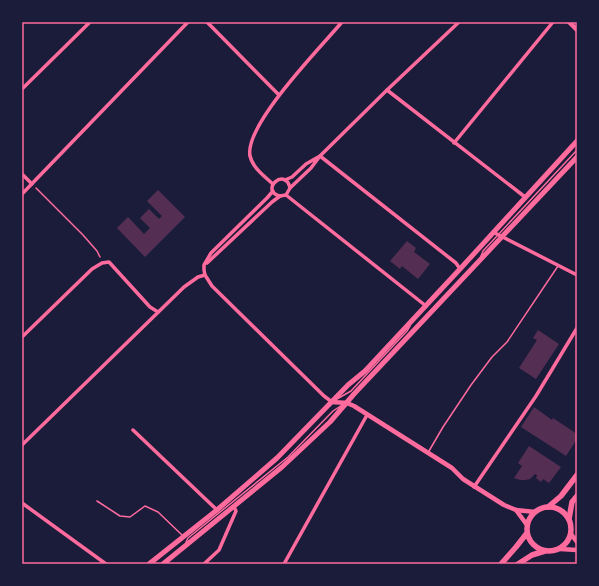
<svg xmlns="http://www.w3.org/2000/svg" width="599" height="586" viewBox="0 0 599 586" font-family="'Fira Sans',sans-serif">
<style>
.building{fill:#542f53}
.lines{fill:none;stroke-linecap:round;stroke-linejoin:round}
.path{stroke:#ff6b9d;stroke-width:1.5}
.service{stroke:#ff6b9d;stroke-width:1.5}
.minor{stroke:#ff6b9d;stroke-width:3.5}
.tertiary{stroke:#ff6b9d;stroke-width:4.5}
.secondary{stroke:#ff6b9d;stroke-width:5}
.primary{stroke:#ff6b9d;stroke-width:5.5}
.neatline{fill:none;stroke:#ff6b9d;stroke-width:1.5}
</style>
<rect width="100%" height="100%" fill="#1b1b3a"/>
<g class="building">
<path d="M158 190 185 217 145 257 117 228 128 217 144 234 150 228 140 218 149 209 159 219 162 216 147 201Z"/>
<path d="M407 241 416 248 414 252 430 264 418 279 402 266 400 269 390 261Z"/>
<path d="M538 330 559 344 536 379 519 368 537 340 533 338Z"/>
<path d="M534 407 552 420 553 418 577 434V439L566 456 521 427Z"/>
<path d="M529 446 561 467 549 483 543 479 541 482 536 478 537 475 535 474 530 479 525 480H520L514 478 522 466 518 463Z"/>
</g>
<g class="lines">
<path class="path" d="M36 188 83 235 97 251 100 257"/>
<g class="service">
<path d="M481 256 483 251 577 150"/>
<path d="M337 399 351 391 407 331 410 326"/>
<path d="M429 451 443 427 471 385 492 357 507 342 558 266"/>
<path d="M97 501 120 516 130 517 145 506 158 512 182 535"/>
<path d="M186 542 188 538 288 457 333 411 342 405"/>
</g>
<g class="minor">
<path d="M207 22 279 95"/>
<path d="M459 22 387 90 320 156 456 263 460 269"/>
<path d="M22 89 90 22"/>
<path d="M387 90 525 197"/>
<path d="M454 143 553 22"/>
<path d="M22 174 32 184"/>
<path d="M273 184C264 176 253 168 250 156 244 125 321 47 342 22"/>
<path d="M273 191 267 198 211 253 204 265V270L205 275 212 286 324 396 332 402"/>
<path d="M22 194 188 22"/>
<path d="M286 195 426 306"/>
<path d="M280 196C259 191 285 166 290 188"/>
<path d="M493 232 577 275"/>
<path d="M207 263 272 202 280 196 286 195 290 188 311 168 320 156 306 164 292 177 285 180"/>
<path d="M22 337 92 269 102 263 109 262 150 307 158 312"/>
<path d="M133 430 217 510"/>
<path d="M22 445 184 287 198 277 205 275"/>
<path d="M474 487 536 396 577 328"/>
<path d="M22 503 106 564"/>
<path d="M204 564 219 550 236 511 234 507"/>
<path d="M284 564 367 415"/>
</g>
<g class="tertiary">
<path d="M569 22 577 30"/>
<path d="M332 402 347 403 354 406 452 468 463 479 504 505 516 510 535 512"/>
<path d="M516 510 527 525"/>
<path d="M571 534 577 542"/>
<path d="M560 549 577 550"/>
</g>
<g class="secondary">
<path d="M149 564 217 510 277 458 348 385 365 371 460 269 577 141"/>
<path d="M163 564 282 467 330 422 354 394 577 157"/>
</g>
<g class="primary">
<circle cx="549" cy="529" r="22"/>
<path d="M548 507 561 496 577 475"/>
<path d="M569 519 572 502 577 496"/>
<path d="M501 564 516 547 527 533"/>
<path d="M518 564 532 555 545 551"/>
</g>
</g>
<rect width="599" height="586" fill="none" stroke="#1b1b3a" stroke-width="46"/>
<rect x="23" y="23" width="553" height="540" class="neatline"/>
</svg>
